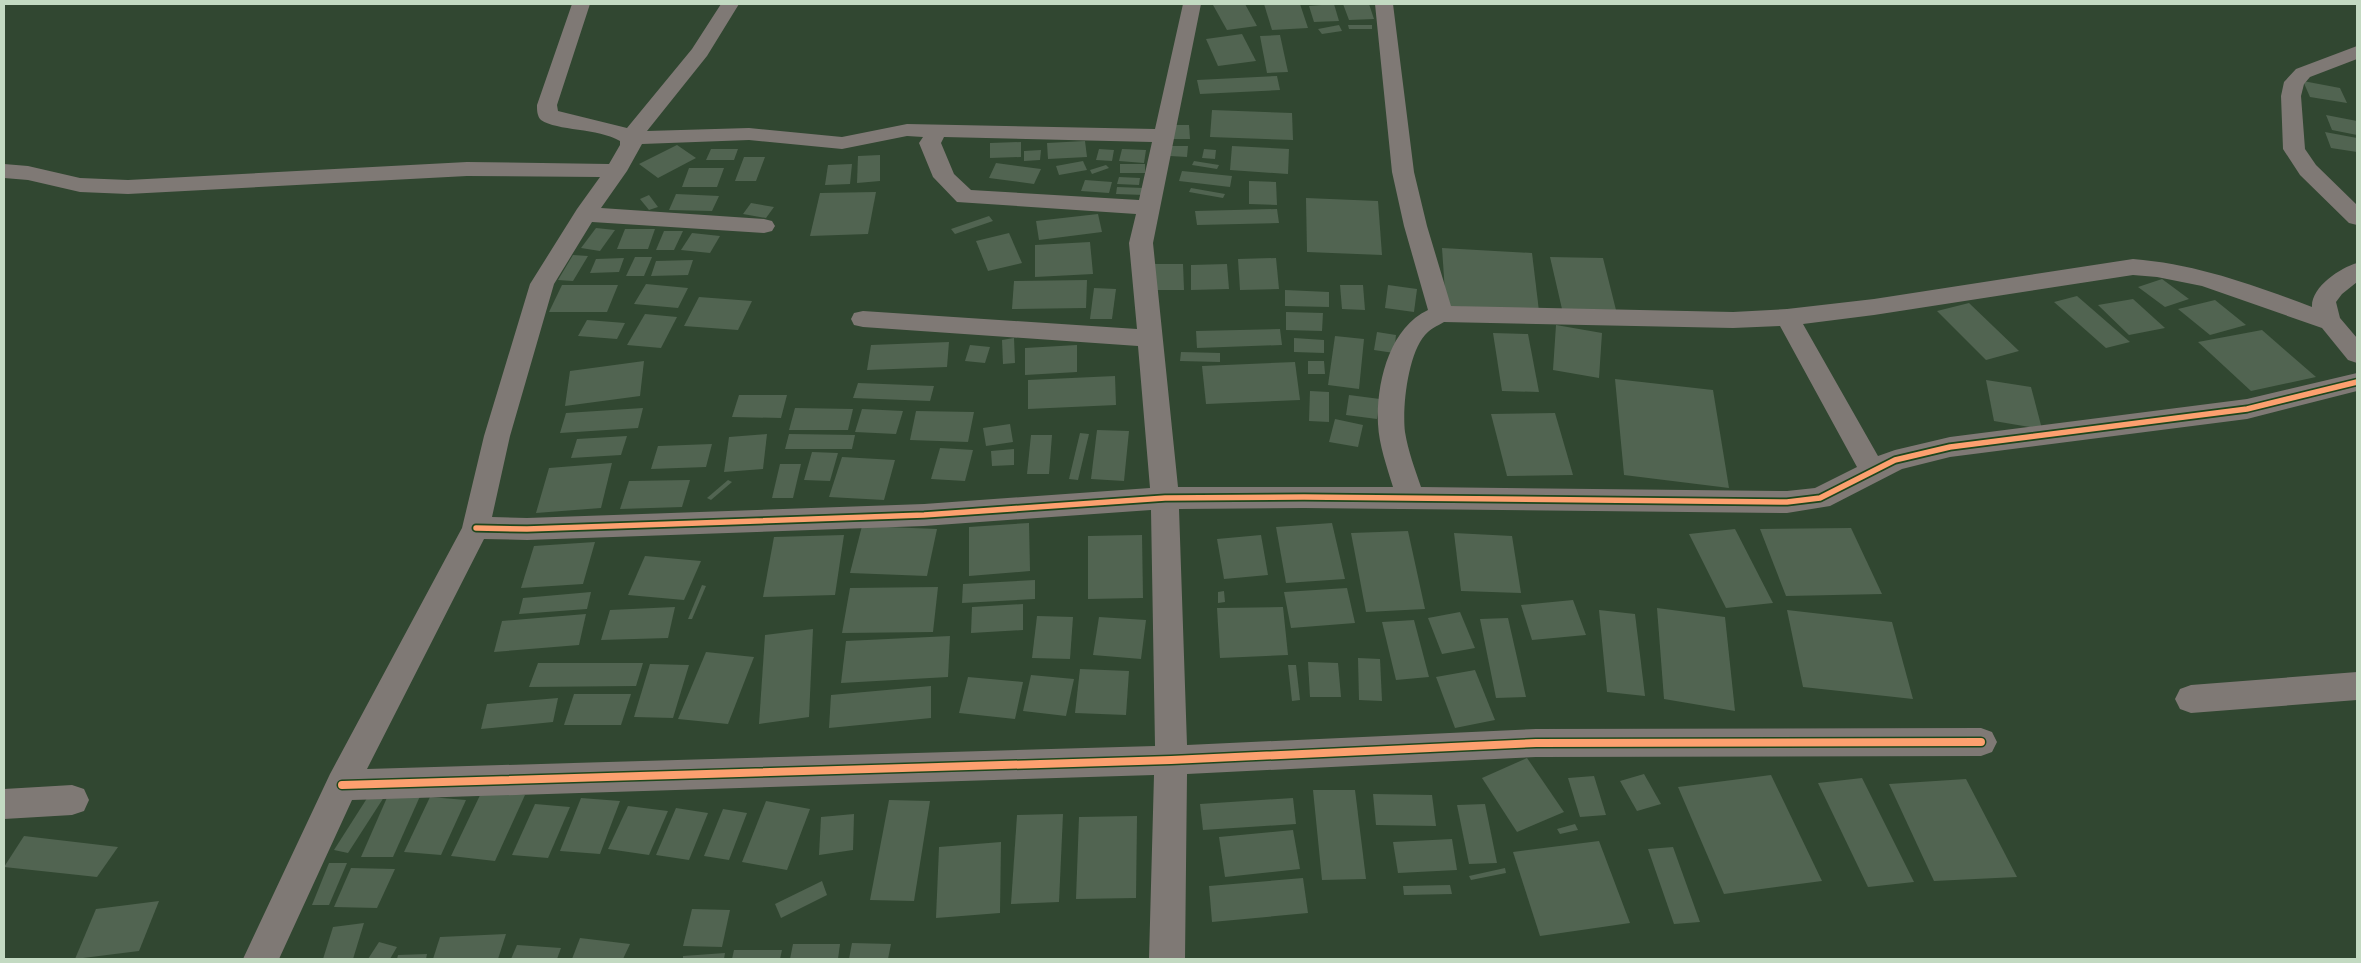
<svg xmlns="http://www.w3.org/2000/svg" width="2361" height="963" viewBox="0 0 2361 963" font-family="'Golos Text',sans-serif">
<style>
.building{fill:#516451}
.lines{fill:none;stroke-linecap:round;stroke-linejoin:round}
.minor{fill:#7f7975;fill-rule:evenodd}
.cycleway-far1-casing{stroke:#1d461c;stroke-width:9}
.cycleway-casing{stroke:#1d461c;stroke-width:11}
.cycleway-far1{stroke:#fca06f;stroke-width:5.5}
.cycleway{stroke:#fca06f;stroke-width:8}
</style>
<rect width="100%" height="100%" fill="#314731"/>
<g class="building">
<path d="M1245 4 1257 26 1227 30 1213 5Z"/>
<path d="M1264 4H1300L1308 28 1272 30Z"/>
<path d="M1334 4 1339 21 1314 22 1309 6Z"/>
<path d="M1343 4H1369L1374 19 1349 20Z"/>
<path d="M1339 25 1342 31 1322 34 1318 29Z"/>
<path d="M1348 25H1372V29H1349Z"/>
<path d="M1242 34 1256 61 1218 66 1206 39Z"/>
<path d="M1280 35 1288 72 1267 73 1260 36Z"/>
<path d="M1277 76 1280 90 1200 94 1197 80Z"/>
<path d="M2303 81 2340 88 2347 103 2310 97Z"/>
<path d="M1212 110 1292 113 1293 140 1210 137Z"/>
<path d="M2326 115 2357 121V135L2332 130Z"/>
<path d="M1169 125H1189L1190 139H1170Z"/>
<path d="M2325 132 2357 138V152L2331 148Z"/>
<path d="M1085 141 1087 157 1048 159 1047 143Z"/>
<path d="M1021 142V157L990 158V143Z"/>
<path d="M677 145 696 158 658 178 639 164Z"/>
<path d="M1171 146H1188L1187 157 1170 156Z"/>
<path d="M1232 146 1289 149 1288 174 1230 170Z"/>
<path d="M711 149H738L734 160H706Z"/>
<path d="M1099 149 1114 150 1112 161 1096 160Z"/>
<path d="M1122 149 1146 150 1144 163 1119 161Z"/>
<path d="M1204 149 1216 150 1215 159 1202 158Z"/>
<path d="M1041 150 1040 160 1024 161V151Z"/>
<path d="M880 155V181L857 183 858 156Z"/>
<path d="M744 157H765L756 181H735Z"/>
<path d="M1083 161 1087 170 1059 175 1056 166Z"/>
<path d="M1194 161 1219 165 1217 169 1192 165Z"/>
<path d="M996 163 1041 169 1034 184 989 178Z"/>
<path d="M852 164 850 184 825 185 828 165Z"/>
<rect x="1120" y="164" width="25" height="9"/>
<path d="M1106 165 1109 168 1092 174 1090 170Z"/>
<path d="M689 168H724L717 187H682Z"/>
<path d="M1182 171 1232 176 1230 187 1179 181Z"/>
<path d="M1119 177 1140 178 1139 185 1117 184Z"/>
<path d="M1085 180 1112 182 1109 193 1081 191Z"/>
<path d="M1249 181 1276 182 1277 205 1249 204Z"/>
<path d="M1117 187 1144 188V195L1116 194Z"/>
<path d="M1191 188 1225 194 1223 198 1189 192Z"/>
<path d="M876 192 868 234 810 236 820 193Z"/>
<path d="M676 194 719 196 712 211 669 210Z"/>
<path d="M649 195 658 207 649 210 640 199Z"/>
<path d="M1306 198 1378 201 1382 255 1307 252Z"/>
<path d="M751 203 774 207 766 218 743 214Z"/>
<path d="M1277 209 1279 223 1197 225 1195 211Z"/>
<path d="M1098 214 1102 232 1039 240 1036 221Z"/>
<path d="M989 216 993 221 955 234 951 229Z"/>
<path d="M596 228 615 230 600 251 581 248Z"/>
<path d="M625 229H655L648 249H617Z"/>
<path d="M664 231H683L674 250H656Z"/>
<path d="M692 233 720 236 710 253 681 250Z"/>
<path d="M1009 233 1022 263 988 271 976 241Z"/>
<path d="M1090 242 1093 274 1035 277V245Z"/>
<path d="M1442 248 1532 253 1539 311 1446 306Z"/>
<path d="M573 255 588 256 573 281 558 280Z"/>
<path d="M635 257H652L644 276H626Z"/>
<path d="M1550 257 1603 258 1616 310 1562 309Z"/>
<path d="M624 258 619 272 590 273 596 259Z"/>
<path d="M1276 258 1279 289 1240 290 1238 259Z"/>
<path d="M693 260 688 275 651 276 656 261Z"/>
<path d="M1148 264H1183L1184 290H1147Z"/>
<path d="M1227 264 1229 289 1191 290V265Z"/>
<path d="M2162 279 2189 299 2165 307 2138 287Z"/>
<path d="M1087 280 1086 308 1012 309 1014 281Z"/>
<path d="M646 284 688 288 678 308 634 304Z"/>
<path d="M562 285H618L607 312H549Z"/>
<path d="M1340 285H1363L1365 310 1342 309Z"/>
<path d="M1388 285 1417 289 1414 312 1385 308Z"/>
<path d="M1094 288 1116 289 1112 319H1090Z"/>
<path d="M1285 290 1329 292V307L1285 306Z"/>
<path d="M2077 296 2130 342 2106 348 2054 302Z"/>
<path d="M699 297 752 301 738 330 684 326Z"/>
<path d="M2133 299 2165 328 2129 335 2098 305Z"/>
<path d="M2215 300 2246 325 2210 335 2178 309Z"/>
<path d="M1969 303 2019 351 1986 360 1937 311Z"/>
<path d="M1286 312 1323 313 1322 331 1286 330Z"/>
<path d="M645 314 677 317 661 348 627 345Z"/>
<path d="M587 320 625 323 617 339 578 336Z"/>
<path d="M1556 325 1602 333 1599 378 1553 370Z"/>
<path d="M1280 329 1282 345 1197 348 1196 331Z"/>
<path d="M2262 330 2316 377 2251 391 2198 342Z"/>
<path d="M1377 332 1396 335 1394 353 1374 350Z"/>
<path d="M1493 333 1528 334 1539 392 1502 391Z"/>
<path d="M1335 336 1364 339 1359 389 1328 385Z"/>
<path d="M1014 338 1015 363 1003 364 1002 340Z"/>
<path d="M1294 338 1324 340V353L1294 352Z"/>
<path d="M949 342 947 367 867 370 871 345Z"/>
<path d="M970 345 990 347 985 363 965 361Z"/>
<path d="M1077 345V372L1025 375V348Z"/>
<path d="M1181 352 1220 353V362L1180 361Z"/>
<path d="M644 361 640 396 565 406 570 371Z"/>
<path d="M1308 361H1324L1325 374H1308Z"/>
<path d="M1295 362 1300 400 1206 404 1202 366Z"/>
<path d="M1115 376 1116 405 1028 409V380Z"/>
<path d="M1615 379 1713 390 1729 488 1624 475Z"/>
<path d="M1986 380 2031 387 2042 429 1994 421Z"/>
<path d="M858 383 934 386 930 401 853 398Z"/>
<path d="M1310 391 1329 392V422L1309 421Z"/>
<path d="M739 395H787L781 418 732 417Z"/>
<path d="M1349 395 1380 399 1377 419 1346 415Z"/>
<path d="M643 408 638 428 560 433 566 413Z"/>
<path d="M795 408 853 409 848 430H789Z"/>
<path d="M862 409 903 411 896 434 855 432Z"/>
<path d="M916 411 974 412 968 442 910 440Z"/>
<path d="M1555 413 1573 475 1507 476 1491 414Z"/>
<path d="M1335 419 1363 425 1358 447 1329 442Z"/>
<path d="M1010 424 1013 442 986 446 983 428Z"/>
<path d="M1097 430 1129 431 1124 481 1091 479Z"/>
<path d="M1080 433 1089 434 1078 480 1069 479Z"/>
<path d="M767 434 763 469 724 472 729 437Z"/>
<path d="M789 434 855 435 852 449H785Z"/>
<path d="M1031 435H1052L1049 474H1027Z"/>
<path d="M627 436 621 455 571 458 577 439Z"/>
<path d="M712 444 706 467 651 469 658 446Z"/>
<path d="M940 448 973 450 965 481 931 479Z"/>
<path d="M1014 449V465L992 466 991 451Z"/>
<path d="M812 452 838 453 830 481 804 480Z"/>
<path d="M842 457 895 460 884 500 829 497Z"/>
<path d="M612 463 601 508 536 513 549 468Z"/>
<path d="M780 464H801L793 498H772Z"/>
<path d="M690 480 682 507 620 509 629 481Z"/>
<path d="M728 480 732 482 711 500 707 498Z"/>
<path d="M1029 523 1030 571 969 576V527Z"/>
<path d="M1332 523 1345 579 1286 583 1276 527Z"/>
<path d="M862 526 937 529 927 576 850 573Z"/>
<path d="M1851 528 1882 594 1786 596 1760 529Z"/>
<path d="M1735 529 1773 603 1726 608 1689 534Z"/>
<path d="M1408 531 1425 609 1366 612 1351 533Z"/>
<path d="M1454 533 1512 536 1521 593 1461 591Z"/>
<path d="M844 535 835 595 763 597 774 537Z"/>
<path d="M1142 535 1143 598 1088 599V536Z"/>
<path d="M1261 535 1268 575 1224 579 1217 539Z"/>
<path d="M595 542 583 584 521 588 534 546Z"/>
<path d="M645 556 701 561 684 600 628 595Z"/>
<path d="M1035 580V599L962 603 963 584Z"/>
<path d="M702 585 706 586 692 619H688Z"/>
<path d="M938 587 933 632 842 633 850 588Z"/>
<path d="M1347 588 1355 623 1291 628 1284 592Z"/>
<path d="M1224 591 1225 602 1218 603V592Z"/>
<path d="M591 592 587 609 519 614 523 598Z"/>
<path d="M1573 600 1586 635 1532 640 1521 605Z"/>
<path d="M1023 604V630L971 633 972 607Z"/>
<path d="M675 607 668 638 601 640 610 610Z"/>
<path d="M1283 607 1288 655 1220 658 1217 608Z"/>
<path d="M1657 608 1725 617 1735 711 1664 699Z"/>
<path d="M1599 610 1635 614 1645 696 1607 692Z"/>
<path d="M1787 610 1892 622 1913 699 1803 687Z"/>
<path d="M1460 612 1475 648 1442 654 1428 618Z"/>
<path d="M586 614 579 645 494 652 502 621Z"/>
<path d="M1037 616 1073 617 1070 659 1032 658Z"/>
<path d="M1099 617 1146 620 1141 659 1093 655Z"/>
<path d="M1508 618 1526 697 1496 698 1480 619Z"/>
<path d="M1414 620 1429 677 1396 680 1382 622Z"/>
<path d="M813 629 809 717 759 724 765 635Z"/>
<path d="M950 636 948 677 841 683 846 641Z"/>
<path d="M706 652 754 657 728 724 678 719Z"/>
<path d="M1358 658 1380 659 1382 701 1359 700Z"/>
<path d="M1308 662 1338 663 1341 697H1310Z"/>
<path d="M538 663H643L636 686 529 687Z"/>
<path d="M650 664 689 665 673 718 634 717Z"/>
<path d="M1288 665H1296L1300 700 1292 701Z"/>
<path d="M1080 669 1129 671 1126 715 1075 713Z"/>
<path d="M1475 670 1495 720 1455 728 1436 677Z"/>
<path d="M1031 675 1074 679 1066 716 1023 711Z"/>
<path d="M968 677 1023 682 1015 719 959 713Z"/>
<path d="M931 686V718L829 728 831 695Z"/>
<path d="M574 694H631L621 725H564Z"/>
<path d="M558 698 553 722 481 729 487 704Z"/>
<path d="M1527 758 1564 812 1517 832 1482 778Z"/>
<path d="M1644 774 1661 804 1637 811 1620 781Z"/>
<path d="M1771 775 1822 881 1724 894 1678 787Z"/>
<path d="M1594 776 1606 815 1580 817 1568 778Z"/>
<path d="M1862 778 1914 882 1868 887 1818 783Z"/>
<path d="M1966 779 2017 877 1934 881 1889 784Z"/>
<path d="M1313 790H1355L1366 879 1322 880Z"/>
<path d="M482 791 525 795 495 861 451 856Z"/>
<path d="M371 792 386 794 348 853 334 850Z"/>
<path d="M389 793 421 794 393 857H361Z"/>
<path d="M1373 794 1432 795 1436 826 1376 825Z"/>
<path d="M430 797 466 800 441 855 404 852Z"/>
<path d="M581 798 620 801 600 854 560 851Z"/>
<path d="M1293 798 1296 824 1203 830 1200 804Z"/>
<path d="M889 800 930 801 914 901 870 900Z"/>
<path d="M766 801 810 809 787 870 742 862Z"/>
<path d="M535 804 570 807 548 858 512 855Z"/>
<path d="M1485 804 1497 863 1469 864 1457 805Z"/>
<path d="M628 806 668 811 649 855 608 849Z"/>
<path d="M676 808 708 813 689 860 656 855Z"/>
<path d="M723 809 747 813 729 860 704 856Z"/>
<path d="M854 814 853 850 819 855 821 817Z"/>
<path d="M1063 814 1059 902 1011 904 1017 815Z"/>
<path d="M1137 816 1136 898 1076 899 1079 817Z"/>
<path d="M1575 824 1578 830 1560 834 1557 829Z"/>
<path d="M1293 830 1300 869 1225 877 1219 837Z"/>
<path d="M24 836 118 847 97 877 4 867Z"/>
<path d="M1452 839 1457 870 1398 873 1393 842Z"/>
<path d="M1599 841 1630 923 1540 936 1513 852Z"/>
<path d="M1001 842 1000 913 936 918 939 847Z"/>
<path d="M1673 847 1700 922 1674 924 1648 849Z"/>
<path d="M329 863H347L329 905H312Z"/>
<path d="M351 868 395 869 377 908 334 907Z"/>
<path d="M1505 868 1506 873 1471 880 1469 876Z"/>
<path d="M1303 878 1308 913 1212 922 1209 886Z"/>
<path d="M822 881 827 895 781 918 775 904Z"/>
<path d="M1450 885 1452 894 1404 895 1403 886Z"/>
<path d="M159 901 139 951 75 959 96 909Z"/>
<path d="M692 909 730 910 722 947 683 946Z"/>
<path d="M364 923 353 959H323L333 927Z"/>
<path d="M506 934 498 959H433L440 937Z"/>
<path d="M580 938 630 944 623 959H572Z"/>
<path d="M379 942 397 947 390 959H368Z"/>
<path d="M852 943 891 944 888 959H849Z"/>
<path d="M793 944H840L838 959H790Z"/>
<path d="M517 945 561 948 557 959H511Z"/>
<path d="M734 950H782L780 959H732Z"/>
<path d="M725 953 724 959H683V956Z"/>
<path d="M427 954 426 959H397L398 955Z"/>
</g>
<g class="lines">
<g class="minor">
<path d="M572 4H590L557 105 558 111 627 128 692 49 721 4H739L707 56 647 131 749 128 842 137 907 124 1155 129 1183 4H1201L1153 243 1178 487H1393C1387 467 1379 445 1378 424 1376 384 1389 328 1428 310L1404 226 1392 172 1375 4H1393L1414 172 1427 226 1451 306 1733 312 1787 309 1874 299 2133 259C2196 264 2254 285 2312 307 2311 287 2340 268 2357 263V282L2342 294 2336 302 2340 318 2357 338V363L2348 360 2322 328 2202 286 2157 277 2133 275 1874 315 1803 324 1878 456 1895 450 1950 437 2247 399 2357 373V391L2247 419 1950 457 1902 469 1830 506 1787 513 1304 508 1179 509 1187 745 1536 729 1981 728 1992 732 1997 742 1992 752 1981 756 1536 757 1187 774 1185 959H1149L1154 775 352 800 279 959H243L330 774 462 528 484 436 530 284 577 209 600 177 467 176 128 194 80 192 28 180 4 178V164L28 166 80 178 128 180 467 162 609 164 620 145V141C598 128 557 131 541 120 537 116 537 110 537 105ZM907 136 923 137 919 143 933 177 957 202 1136 214 1129 243 1137 329 863 311 854 313 851 319 854 325 863 327 1138 346 1150 488 924 504 527 518 492 517 510 436 554 284 592 222 764 233 772 231 775 226 772 221 764 219 601 208 627 171 642 144 749 140 842 149ZM944 137 1152 142 1139 200 971 190 954 174 941 143ZM1444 322 1733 328 1780 326 1857 467 1815 488 1787 491 1421 487C1415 469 1408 451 1405 432 1402 407 1408 354 1425 335 1430 329 1437 326 1444 322ZM1151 510 1155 746 367 769 484 539 527 540 924 526Z"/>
<path d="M2357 46V59L2310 77 2304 84 2301 96 2305 149 2316 165 2357 205V225L2349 223 2300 175 2283 149 2281 96 2284 82 2296 69Z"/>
<path d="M2357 672V700L2191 713 2180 709 2175 699 2180 689 2191 685Z"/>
<path d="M72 785 84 789 89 800 84 811 72 815 4 819V789Z"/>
</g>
<defs>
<path id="cycleway-far1" d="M476 528 527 529 924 515 1165 498 1304 497 1787 502 1820 498 1895 460 1950 447 2247 409 2357 382"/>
<path id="cycleway" d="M342 785 1171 760 1536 743 1981 742"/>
</defs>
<use href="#cycleway-far1" class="cycleway-far1-casing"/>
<use href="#cycleway" class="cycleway-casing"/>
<use href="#cycleway-far1" class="cycleway-far1"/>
<use href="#cycleway" class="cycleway"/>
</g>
<rect width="2361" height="963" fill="none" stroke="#c3dac2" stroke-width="10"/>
</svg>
